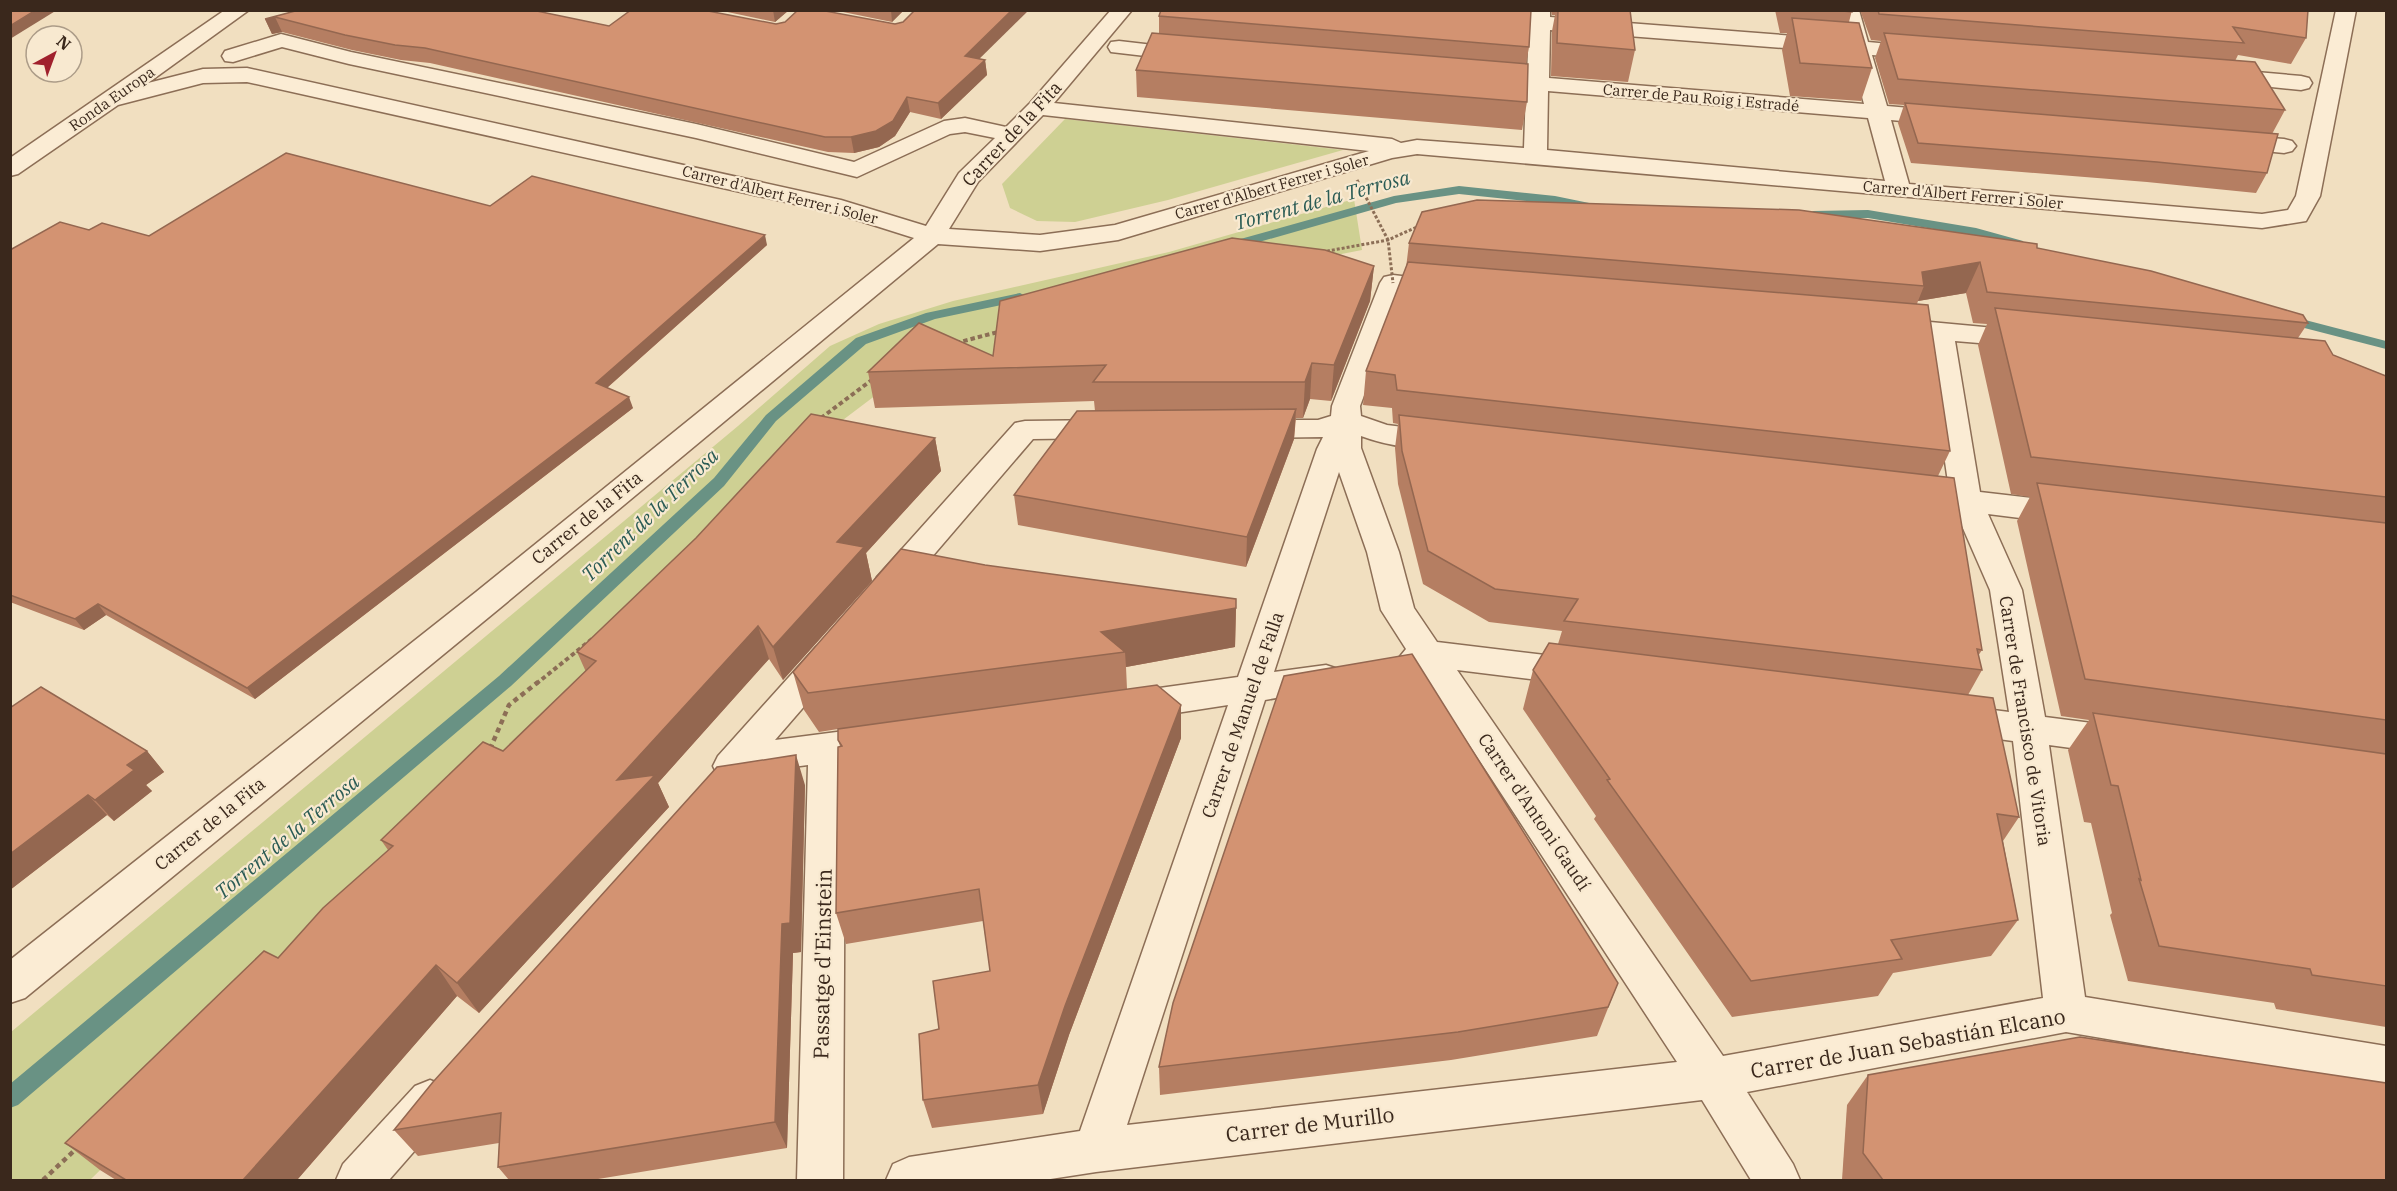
<svg xmlns="http://www.w3.org/2000/svg" width="2397" height="1191" viewBox="0 0 2397 1191" font-family="'IBM Plex Serif',serif">
<style>
.green{fill:#ced093}
.lines{fill:none;stroke-linecap:round;stroke-linejoin:round}
.stream{fill:#699284;fill-rule:evenodd}
.minor-casing{stroke:#8c6e56;stroke-width:3}
.path-far2{stroke:#8c6e56;stroke-width:3;stroke-dasharray:3 2;stroke-linecap:butt}
.path-far1{stroke:#8c6e56;stroke-width:4;stroke-dasharray:4.5 3;stroke-linecap:butt}
.path{stroke:#8c6e56;stroke-width:4.5;stroke-dasharray:5 4;stroke-linecap:butt}
.minor{fill:#fbecd4;fill-rule:evenodd}
.path-bridge{stroke:#8c6e56;stroke-width:3;stroke-dasharray:3 2;stroke-linecap:butt}
.wall{fill:#b57e62}
.shaded-wall{fill:#946750}
.building{fill:#d39372;stroke:#946750;stroke-width:1.5}
.labels{text-anchor:middle;stroke-width:4.5;stroke-linejoin:round;paint-order:stroke}
.far-street-label{font-size:15px;fill:#3a281c;stroke:#f8e9d0}
.street-label{font-size:18px;fill:#3a281c;stroke:#f8e9d0}
.water-label{font-size:20px;font-style:italic;fill:#2a5b54;stroke:#f8e9d0}
.near-street-label{font-size:21px;fill:#3a281c;stroke:#f8e9d0}
</style>
<rect width="100%" height="100%" fill="#f1dfc0"/>
<g class="green">
<path d="M1065 119 1343 150 1168 200 1075 222 1037 221 1010 208 1002 184Z"/>
<path d="M1354 199 1362 250 1234 275 999 397 925 358 827 432 230 1043 90 1180H11V1032L738 426 830 346 879 324 953 301 1169 252Z"/>
</g>
<g class="lines">
<g class="stream">
<path d="M1459 186 1555 196 1594 204 1596 207 1590 211 1555 204 1459 194 1396 203 1231 250 1225 246 1226 243 1394 196Z"/>
<path d="M1868 210 1976 228 2023 241 2024 244 2018 248 1975 236 1868 218 1813 219 1807 215 1813 211Z"/>
<path d="M1020 293 1027 297 1025 300 935 319 866 344 776 421 724 486 511 686 18 1105 10 1108V1084L499 676 714 478 766 415 856 338 926 313Z"/>
<path d="M2286 315 2386 341V349L2281 322 2279 319 2281 316Z"/>
</g>
<defs>
<g id="minor">
<path d="M225 10H249L148 83 203 69 247 68 841 200 926 226 959 173 995 138 965 132 950 134 857 177 696 138 349 64 282 47 233 62 225 61 222 56 225 51 281 34 351 52 696 124 854 162 944 121 965 118 1006 127 1030 103 1111 10H1132L1054 103 1392 139 1401 143 1417 140 1524 148 1526 89 1476 84 1473 79 1476 74 1484 72 1527 76 1529 28 1479 23 1476 19 1479 15 1486 13 1529 16 1530 10H1550V17L1847 40 1839 10H1859L1868 42 1922 47 1930 48 1933 53 1930 58 1922 59 1872 55 1887 106 1944 111 1952 113 1955 118 1952 123 1944 125 1891 120 1909 184 2262 214 2288 210 2296 196 2336 10H2356L2320 196 2306 221 2262 228 1417 154 1392 158 1118 240 1040 251 938 244 500 608 25 998 10 1003V960L476 592 914 238 835 213 247 82 203 83 118 105 18 174 10 176V158ZM1550 30 1850 53 1864 104 1549 78ZM1548 91 1868 118 1885 181 1547 150ZM1043 115 1369 151 1115 225 1040 235 949 229 978 182Z"/>
<path d="M1119 41 1188 49 1196 50 1199 55 1196 60 1188 61 1111 52 1108 47 1111 42Z"/>
<path d="M2222 69 2301 76 2309 78 2312 83 2309 88 2301 90 2214 81 2211 76 2214 71Z"/>
<path d="M2232 135 2284 139 2292 141 2296 146 2292 151 2284 153 2224 147 2220 142 2224 137Z"/>
<path d="M1393 275 1453 282 1457 288 1453 294 1444 296 1403 292 1360 406 1361 416 1387 425 1451 433 1456 440 1451 447C1427 453 1385 445 1361 436V448L1399 552 1414 608 1437 642 1579 659 1591 663 1596 672 1591 681 1579 685 1457 670 1723 1056 2043 998 2013 741 1954 733 1941 729 1936 719 1941 709 1954 705 2009 712 1990 590 1955 510 1902 502 1898 495 1902 488 1913 485 1949 489 1927 338 1877 332 1873 326 1877 320 1887 318 2027 331 2037 333 2041 339 2037 345 2027 347 1955 341 1980 492 2067 502 2078 505 2083 513 2078 521 2067 524 1988 514 2022 590 2045 717 2123 727 2136 731 2141 741 2136 751 2123 755 2049 745 2085 997 2386 1046V1086L2066 1032 1747 1092 1793 1164 1800 1180H1751L1702 1100 1096 1172 1044 1180H886L893 1164 909 1157 1080 1131 1228 705 1131 720 1118 716 1113 706 1118 696 1131 692 1238 677 1317 449 1323 437 1250 438 1240 436 1235 429 1240 422 1250 420H1318L1331 416 1332 406 1380 283 1384 277ZM1339 472 1367 552 1381 610 1406 649 1397 660 1402 669 1414 673 1421 671 1677 1062 1127 1125 1265 700 1338 687 1343 678 1338 669 1326 665 1274 672Z"/>
<path d="M1109 420 1119 422 1124 429 1119 436 1109 438 1033 439 901 593 889 597 877 593 873 585 877 577 1015 423 1025 421Z"/>
<path d="M828 643 840 647 845 656 840 665 775 740 883 726 896 730 901 740 896 750 845 759 843 1180H797L808 765 747 773 731 781 718 776 713 766 718 756 816 647Z"/>
<path d="M430 1080 445 1086 452 1101 445 1116 389 1180H336L343 1164 415 1086Z"/>
</g>
</defs>
<use href="#minor" class="minor-casing"/>
<path class="path-far2" d="M1322 252 1388 240 1419 226"/>
<g class="path-far1">
<path d="M956 343 998 332"/>
<path d="M821 418 873 379"/>
<path d="M536 684 592 639"/>
</g>
<g class="path">
<path d="M490 749 509 705 538 682"/>
<path d="M43 1180 77 1148"/>
</g>
<use href="#minor" class="minor"/>
<path class="path-bridge" d="M1357 180 1388 240 1393 283"/>
</g>
<g class="wall">
<path d="M299 10 609 26 776 24 985 60 987 75 941 119 910 112 895 136 879 147 854 153 828 152 430 63 401 60 352 50 282 32 272 34 265 19Z"/>
<path d="M718 10H789L775 22Z"/>
<path d="M843 10H904L892 22 843 12Z"/>
<path d="M1551 10H1630L1635 50 1628 82 1551 76 1552 31 1555 15H1552Z"/>
<path d="M1775 10H1852L1849 22 1872 68 1861 101 1790 96 1782 50 1787 33H1780Z"/>
<path d="M1860 10H2308L2306 38 2291 64 2238 55 2235 61 2285 110 2272 134 2267 173 2256 193 2147 182 1911 163 1898 123 1904 105 1889 104 1875 58 1881 41 1871 40Z"/>
<path d="M1159 16 1529 47 1526 64 1527 102 1522 130 1137 97 1136 70 1159 34Z"/>
<path d="M490 206 767 245 607 388 633 408 255 699 106 615 84 630 10 602V250L89 230 149 236Z"/>
<path d="M1409 243 2037 248 2308 323 2298 338 2333 355 2386 376V1027L2276 1009 2274 1003 2128 981 2110 915 2112 913 2091 823 2084 822 2068 750 2089 720 2061 716 2017 521 2030 497 2011 494 1978 345 1987 324 1973 323 1966 293 1918 301 1917 304 1950 451 1938 476 1982 650 1978 656 1982 670 1968 695 2019 817 2003 841 2018 920 1991 956 1893 973 1878 996 1732 1017 1594 819 1596 816 1523 709 1533 670 1558 644 1562 631 1489 622 1423 584 1398 484 1395 448 1398 424 1393 423 1392 408 1363 405 1366 371 1406 268Z"/>
<path d="M1374 266 1370 301 1331 401 1310 399 1303 418H1296L1294 439 1246 567 1018 525 1014 495 1095 411 1094 401 875 408 868 372 993 356Z"/>
<path d="M935 438 941 471 866 553 872 581 783 680 769 659 658 783 669 807 479 1013 457 996 297 1180H116L100 1170 65 1143 278 958 388 850 381 840 503 751 586 672 577 652Z"/>
<path d="M985 565 1236 608 1235 647 1126 667 1127 689 1181 738 1069 1035 1043 1114 932 1128 923 1100 939 1029 990 971 983 921 846 944 836 913 840 746 838 740V729L819 732 804 710 793 672Z"/>
<path d="M10 708 147 751 164 772 146 785 152 791 114 821 107 815 10 890Z"/>
<path d="M805 785 801 952 793 953 787 1148 592 1180H509L498 1167 499 1143 418 1156 394 1130Z"/>
<path d="M1618 983 1597 1036 1451 1060 1160 1095 1159 1067Z"/>
<path d="M1868 1075 2386 1180H1842L1847 1105Z"/>
</g>
<g class="shaded-wall">
<path d="M36 10H57L10 39V26Z"/>
<path d="M773 10H789L775 22Z"/>
<path d="M891 10H904L892 22Z"/>
<path d="M1012 10H1029L967 71 965 56Z"/>
<path d="M275 17 282 32 272 34 265 19Z"/>
<path d="M985 60 987 75 941 119 938 103Z"/>
<path d="M907 97 910 112 895 136 879 147 854 153 851 137Z"/>
<path d="M765 235 767 245 600 394 596 383Z"/>
<path d="M1980 262 1966 293 1918 301 1924 286 1922 272Z"/>
<path d="M1374 266 1370 301 1331 401 1334 365Z"/>
<path d="M1312 363 1310 399 1303 418 1305 382Z"/>
<path d="M629 397 633 408 255 699 247 688Z"/>
<path d="M1296 409 1294 439 1246 567 1247 537Z"/>
<path d="M935 438 941 471 866 553 872 581 783 680 773 647 837 542Z"/>
<path d="M98 604 106 615 84 630 75 619Z"/>
<path d="M1236 608 1235 647 1126 667 1125 652 1101 632Z"/>
<path d="M758 626 769 659 658 783 669 807 479 1013 457 983 617 780Z"/>
<path d="M1181 705V738L1069 1035 1043 1114 1038 1085 1065 1006Z"/>
<path d="M147 751 164 772 146 785 152 791 114 821 95 800 127 765Z"/>
<path d="M796 755 805 785 801 952 793 953 787 1148 775 1122 782 924Z"/>
<path d="M88 795 107 815 10 890V854Z"/>
<path d="M436 965 457 996 297 1180H243Z"/>
</g>
<g class="building">
<path d="M10 10H36L10 26Z"/>
<path d="M299 10H532L609 26 631 10H703L776 24 785 22 798 10H820L895 24 903 22 915 10H1012L965 56 985 60 938 103 907 97 893 121 876 131 851 137H825L425 48 395 45 345 35 275 17 265 19Z"/>
<path d="M1161 10H1531L1529 47 1159 16Z"/>
<path d="M1558 10H1630L1635 50 1557 43Z"/>
<path d="M1832 10H1852V12Z"/>
<path d="M1878 10H2308L2306 38 2233 27 2244 43 1879 14Z"/>
<path d="M1792 18 1859 23 1872 68 1800 63Z"/>
<path d="M1152 33 1528 64 1527 102 1136 70Z"/>
<path d="M1884 33 2255 62 2285 110 1898 79Z"/>
<path d="M1905 103 2278 134 2267 173 2157 162 1918 143Z"/>
<path d="M286 153 490 206 532 176 765 235 596 383 629 397 247 688 98 604 75 619 10 595V250L60 222 89 230 102 223 149 236Z"/>
<path d="M1477 200 1799 210 2037 244V248L2151 271 2279 308 2303 315 2308 323 1987 292 1980 262 1922 272 1924 286 1409 243 1422 212Z"/>
<path d="M1232 238 1325 250 1374 266 1334 365 1312 363 1305 382H1093L1106 365 868 372 919 323 993 356 1000 301Z"/>
<path d="M1408 262 1928 305 1950 451 1397 390 1395 375 1366 371Z"/>
<path d="M1995 308 2325 341 2333 355 2386 376V497L2031 457Z"/>
<path d="M1296 409 1247 537 1014 495 1077 411Z"/>
<path d="M811 414 935 438 837 542 864 547 773 647 758 626 617 780 655 775 457 983 436 965 243 1180H126L65 1143 264 951 278 958 323 908 393 846 381 840 483 742 503 751 596 661 577 652 696 538Z"/>
<path d="M1399 415 1954 478 1982 650 1977 649 1982 670 1564 621 1578 599 1495 589 1428 551 1402 451Z"/>
<path d="M2037 483 2386 523V720L2085 679Z"/>
<path d="M901 549 985 565 1236 599V608L1101 632 1125 652 808 693 793 672Z"/>
<path d="M1549 643 1993 698 2019 817 1997 814 2018 920 1891 940 1902 959 1751 981 1607 780 1610 779 1533 670Z"/>
<path d="M1412 654 1618 983 1608 1007 1458 1032 1159 1067 1173 1003 1284 676Z"/>
<path d="M1157 685 1181 705 1065 1006 1038 1085 923 1100 919 1034 939 1029 933 981 990 971 979 889 836 913 838 747 842 746 838 740V729Z"/>
<path d="M41 687 147 751 127 765 134 770 95 800 88 795 10 854V708Z"/>
<path d="M2093 713 2386 754V986L2312 975 2310 969 2159 946 2139 879 2141 880 2118 786 2111 785Z"/>
<path d="M796 755 790 923 782 924 775 1122 498 1167 501 1113 394 1130 433 1082 717 767Z"/>
<path d="M2080 1037 2386 1083V1180H1883L1863 1153 1868 1075Z"/>
</g>
<g class="labels">
<g class="far-street-label">
<text transform="translate(1701 98) rotate(5)" y="5">Carrer de Pau Roig i Estradé</text>
<text transform="translate(112 99) rotate(-35)" y="5">Ronda Europa</text>
<text transform="translate(1272 187) rotate(-16)" y="5">Carrer d'Albert Ferrer i Soler</text>
<text transform="translate(780 195) rotate(14)" y="5">Carrer d'Albert Ferrer i Soler</text>
<text transform="translate(1963 195) rotate(5)" y="5">Carrer d'Albert Ferrer i Soler</text>
</g>
<g class="street-label">
<text transform="translate(1012 134) rotate(-47)" y="6">Carrer de la Fita</text>
<text transform="translate(587 518) rotate(-39)" y="6">Carrer de la Fita</text>
<text transform="translate(1243 715) rotate(-71)" y="6">Carrer de Manuel de Falla</text>
<text transform="translate(2025 721) rotate(81)" y="6">Carrer de Francisco de Vitoria</text>
<text transform="translate(1534 812) rotate(56)" y="6">Carrer d'Antoni Gaudí</text>
<text transform="translate(210 824) rotate(-39)" y="6">Carrer de la Fita</text>
</g>
<g class="water-label">
<text transform="translate(1322 200) rotate(-15)" y="7">Torrent de la Terrosa</text>
<text transform="translate(650 515) rotate(-44)" y="7">Torrent de la Terrosa</text>
<text transform="translate(287 837) rotate(-40)" y="7">Torrent de la Terrosa</text>
</g>
<g class="near-street-label">
<text transform="translate(823 964) rotate(-89)" y="7">Passatge d'Einstein</text>
<text transform="translate(1908 1044) rotate(-10)" y="7">Carrer de Juan Sebastián Elcano</text>
<text transform="translate(1310 1125) rotate(-7)" y="7">Carrer de Murillo</text>
</g>
</g>
<rect width="2397" height="1191" fill="none" stroke="#3a281c" stroke-width="24"/>
<g transform="translate(54 54) rotate(41)"><circle r="28" fill="#f8e9d0" stroke="#ac9c88" stroke-width="1.5"/>
<path d="M0-4.5L10 22L0 15L-10 22Z" fill="#a0212d"/>
<text y="-9" font-size="16" font-weight="bold" text-anchor="middle" fill="#3a281c">N</text>
</g>
</svg>
